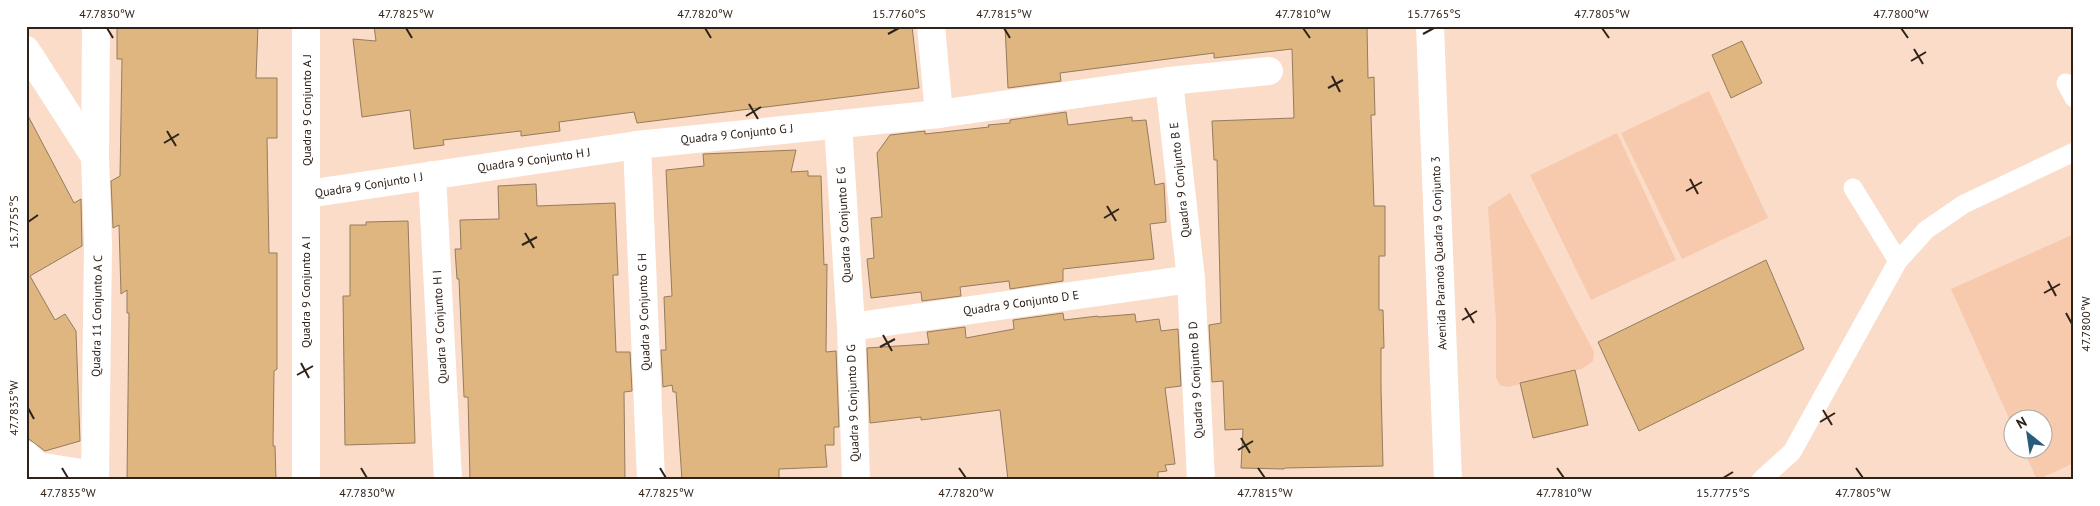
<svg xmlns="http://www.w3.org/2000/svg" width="2100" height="506" viewBox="0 0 2100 506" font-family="'PT Sans',sans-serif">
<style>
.green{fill:#f7caad}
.building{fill:#dfb67f;stroke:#947c5d}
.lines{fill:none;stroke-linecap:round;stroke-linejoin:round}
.service{stroke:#fff;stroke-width:19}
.minor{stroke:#fff;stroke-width:28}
.tertiary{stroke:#fff;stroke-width:28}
.ticks{fill:none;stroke:#2f2219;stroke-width:2}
.labels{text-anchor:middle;stroke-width:4;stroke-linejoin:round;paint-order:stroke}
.street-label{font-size:12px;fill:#2f2219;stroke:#fff}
.neatline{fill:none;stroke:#2f2219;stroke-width:2}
.ticks-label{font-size:12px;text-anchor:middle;fill:#2f2219}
</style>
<rect width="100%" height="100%" fill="#fadcc9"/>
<g class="green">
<path d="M1709 91 1768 218 1682 259 1621 133Z"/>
<path d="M1617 133 1676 260 1591 300 1530 175Z"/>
<path d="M1510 193 1594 352 1593 361 1582 369 1507 387 1500 385 1496 378V321L1488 207Z"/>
<path d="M2074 234V463L2037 480 2023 449 2042 448V418H2012V425L1951 289Z"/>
</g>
<g class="building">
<path d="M117 26H258L256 78H277V138H267L269 253H277V369L274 371 273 446H275L276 480H127L129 313H127V290L121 294 119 225 113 228 111 181 120 176 122 59H117Z"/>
<path d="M374 26H912L919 88 637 123 634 112 559 122 560 131 521 136V131L443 140 444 145 414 149 410 110 362 117 353 39 376 41Z"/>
<path d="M1005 26H1367L1368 78 1374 77 1375 115H1371L1374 206H1385V256H1379V310H1383L1384 348H1381V388L1383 466 1285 468 1284 469 1241 468 1243 429 1225 430 1223 381 1212 382 1209 325 1221 323 1217 160H1214L1212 121 1294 118 1292 49 1214 58V53L1060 73 1061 81 1008 88Z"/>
<path d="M1742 41 1762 83 1731 98 1712 55Z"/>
<path d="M26 112 74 203 81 199 82 246 30 276 55 320 65 314 76 331 80 441 45 451 26 437Z"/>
<path d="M1066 112 1068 125 1132 117V121L1146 120 1155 185 1164 183 1166 222 1150 224 1154 259 1063 269V281L1010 289 1009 281 960 287 961 296 922 301 921 292 871 298 867 259 874 258 871 218 882 217 877 153 890 135 925 131V134L989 127 988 125 1010 123V120Z"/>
<path d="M796 150 791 172 808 171V176H821L824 265 827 264 826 352 836 351 839 427H834V445H825L827 467 779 469V480H682L676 392H673L672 385 663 387 661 350H666L664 297 672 296 666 170 704 166 703 154Z"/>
<path d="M536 184 537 206 615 203 618 275H613L616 352H630L632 391 624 392 625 480H470L468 397H464L459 279H457L455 249H461L460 220 499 219 498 186Z"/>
<path d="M408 221 415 443 345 445 343 296H350V225H366V222Z"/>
<path d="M1766 260 1804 349 1639 431 1598 342Z"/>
<path d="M1063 313 1064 320 1098 316V317L1135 314 1136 322 1159 319 1161 331 1178 329 1181 386 1165 388 1175 464 1165 465 1167 471 1158 472V480H1008L1000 410 921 420V417L870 423 867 348 929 344 927 332 965 327 966 338 1014 329 1013 320Z"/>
<path d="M1575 370 1588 425 1533 438 1520 383Z"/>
</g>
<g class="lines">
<g class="service">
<path d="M2066 83 2074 98"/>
<path d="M1853 188 1898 261"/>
<path d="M1761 480 1792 452 1898 261 1926 230 1964 204 2074 152"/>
</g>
<g class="minor">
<path d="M931 26 939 114"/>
<path d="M26 50 95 157"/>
<path d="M1169 81 1191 279 1201 480"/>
<path d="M838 124 851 327 856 480"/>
<path d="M637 145 651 480"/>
<path d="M432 175 448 480"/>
<path d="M307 194 637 145 939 114 1169 81 1269 71"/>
<path d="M851 327 1191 279"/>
<path d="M26 455 37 466 95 475"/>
<path d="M95 480 98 243 95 157 96 26"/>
<path d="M306 480V26"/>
</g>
<path class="tertiary" d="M1430 26 1448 480"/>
</g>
<path class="ticks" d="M107 28 113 38M406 28 412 38M705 28 711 38M1004 28 1010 38M1303 28 1310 38M1602 28 1609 38M1901 28 1908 38M888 34 899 28M1423 34 1434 28M1914 49 1923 64M1911 61 1926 52M1332 76 1340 92M1328 88 1343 80M749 104 758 119M746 116 761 107M167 131 176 146M164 143 179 134M1690 179 1698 194M1686 191 1702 182M1107 206 1116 221M1104 218 1119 209M28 222 38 215M525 233 534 248M522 245 537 237M2048 281 2056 296M2044 293 2060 284M1465 308 1474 323M2066 313 2072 324M1462 320 1477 311M883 335 892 351M880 347 895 339M301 363 309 378M297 375 313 366M28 408 34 419M1823 410 1832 425M1820 422 1835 413M1241 438 1250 453M1238 450 1253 441M62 468 68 478M361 468 367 478M660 468 666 478M959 468 966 478M1258 468 1265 478M1557 468 1564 478M1856 468 1863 478M1723 478 1733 472"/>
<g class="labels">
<g class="street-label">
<text transform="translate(307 110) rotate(-90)" y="4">Quadra 9 Conjunto A J</text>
<text transform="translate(737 134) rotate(-6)" y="4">Quadra 9 Conjunto G J</text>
<text transform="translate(534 160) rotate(-8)" y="4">Quadra 9 Conjunto H J</text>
<text transform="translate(1180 180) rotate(-96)" y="4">Quadra 9 Conjunto B E</text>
<text transform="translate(369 185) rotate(-9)" y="4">Quadra 9 Conjunto I J</text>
<text transform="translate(844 225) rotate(-93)" y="4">Quadra 9 Conjunto E G</text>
<text transform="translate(1439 253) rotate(-92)" y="4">Avenida Paranoá Quadra 9 Conjunto 3</text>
<text transform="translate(306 292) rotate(-90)" y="4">Quadra 9 Conjunto A I</text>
<text transform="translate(1021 303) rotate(-8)" y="4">Quadra 9 Conjunto D E</text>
<text transform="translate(644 312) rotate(-92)" y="4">Quadra 9 Conjunto G H</text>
<text transform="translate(97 316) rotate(-89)" y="4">Quadra 11 Conjunto A C</text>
<text transform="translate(440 327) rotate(-93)" y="4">Quadra 9 Conjunto H I</text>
<text transform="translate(1196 380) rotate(-93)" y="4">Quadra 9 Conjunto B D</text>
<text transform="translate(853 403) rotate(-92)" y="4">Quadra 9 Conjunto D G</text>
</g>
</g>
<rect width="2100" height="506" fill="none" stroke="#ffffff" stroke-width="55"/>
<g transform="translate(2028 434) rotate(330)"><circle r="24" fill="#ffffff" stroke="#aca7a3"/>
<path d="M0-4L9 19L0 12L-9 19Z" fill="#275c78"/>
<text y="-8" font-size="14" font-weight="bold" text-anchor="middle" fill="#2f2219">N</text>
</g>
<rect x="28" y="28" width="2044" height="450" class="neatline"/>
<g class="ticks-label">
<text x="107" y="18">47.7830°W</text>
<text x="406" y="18">47.7825°W</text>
<text x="705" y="18">47.7820°W</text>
<text x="899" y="18">15.7760°S</text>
<text x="1004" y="18">47.7815°W</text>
<text x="1303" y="18">47.7810°W</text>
<text x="1434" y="18">15.7765°S</text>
<text x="1602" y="18">47.7805°W</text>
<text x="1901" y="18">47.7800°W</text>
<text transform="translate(14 222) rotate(-90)" y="4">15.7755°S</text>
<text transform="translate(2086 324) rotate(-90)" y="4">47.7800°W</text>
<text transform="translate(14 408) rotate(-90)" y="4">47.7835°W</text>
<text x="68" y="497">47.7835°W</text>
<text x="367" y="497">47.7830°W</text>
<text x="666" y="497">47.7825°W</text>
<text x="966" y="497">47.7820°W</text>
<text x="1265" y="497">47.7815°W</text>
<text x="1564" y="497">47.7810°W</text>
<text x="1723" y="497">15.7775°S</text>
<text x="1863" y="497">47.7805°W</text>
</g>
</svg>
